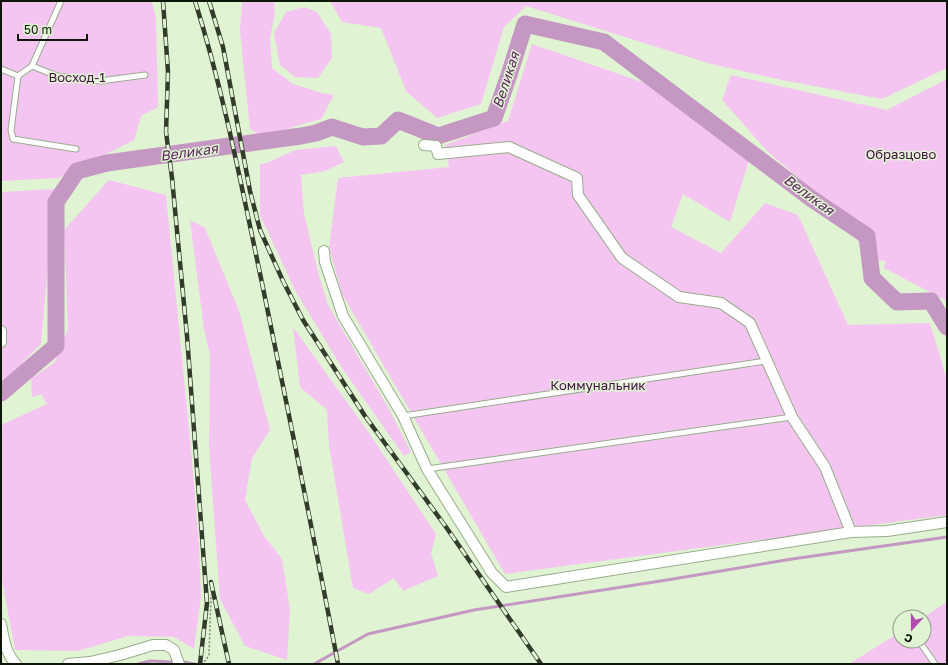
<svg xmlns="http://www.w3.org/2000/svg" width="948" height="665" viewBox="0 0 948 665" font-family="'Golos Text',sans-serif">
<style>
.green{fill:#f4c5f1}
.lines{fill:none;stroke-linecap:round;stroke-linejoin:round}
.stream{stroke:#c598c3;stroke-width:3}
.river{stroke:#c598c3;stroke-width:17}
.lane-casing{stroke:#99ac8d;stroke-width:7}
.street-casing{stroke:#99ac8d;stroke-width:12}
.path{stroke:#798670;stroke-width:1.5;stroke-dasharray:2 2;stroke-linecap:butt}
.lane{stroke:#fff;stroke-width:5}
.street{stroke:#fff;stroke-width:10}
.rail-casing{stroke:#323b2c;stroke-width:4.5}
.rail{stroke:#e0f4d3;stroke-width:3;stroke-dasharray:9;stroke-linecap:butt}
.labels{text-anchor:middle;stroke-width:3;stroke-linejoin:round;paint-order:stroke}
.park-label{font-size:13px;fill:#440e44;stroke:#e0f4d3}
.water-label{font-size:14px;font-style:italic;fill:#5e285d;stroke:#e0f4d3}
</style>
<rect width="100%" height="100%" fill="#e0f4d3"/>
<g class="green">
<path d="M1 1H152L156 19 158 107 141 116 134 140 59 178 1 181Z"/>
<path d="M242 1H274L275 12 270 39 272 68 293 84 322 93 334 95 321 119 262 136 250 129 240 31Z"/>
<path d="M330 1H947V68L882 99 782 80 711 64 526 6 504 27 481 104 437 118 406 91 381 28 342 22Z"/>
<path d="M304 7 317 12 331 34 332 58 318 78 295 77 280 65 274 33 286 12Z"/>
<path d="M532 44 668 91 750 157 730 222 683 194 671 227 721 253 765 203 798 215 848 325 930 323 947 380V515L505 574 342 294 329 247 338 178 449 167 445 145 508 121Z"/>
<path d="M731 75 887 110 947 79V301L884 268 885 261 870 259 854 235 807 185 767 151 722 100Z"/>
<path d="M336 146 344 162 325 171 301 175 304 214 318 272 328 305 389 409 411 452 404 456 342 368 295 290 260 215V164L266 163 296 150Z"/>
<path d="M109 180 166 195 192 460 199 546 201 596 194 649 174 637 128 636 78 651 15 650 1 575V425L47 404 41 394 32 397 31 379 55 362 68 329 64 230Z"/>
<path d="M55 189 41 344 24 361 1 394V192Z"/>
<path d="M190 220 205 228 239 311 270 430 252 458 245 500 264 536 282 559 290 609 287 660 245 646 220 599 209 447 210 355 204 329Z"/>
<path d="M293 327 369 433 436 534 431 553 438 576 403 591 394 578 369 594 353 588 329 445 327 410 300 387Z"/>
<path d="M947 602V664H849L900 632V641H924V617Z"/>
</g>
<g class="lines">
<g class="stream">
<path d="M184 662 194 664"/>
<path d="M138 664 150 661 172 662"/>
<path d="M314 664 368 634 474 610 667 580 792 559 947 537"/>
</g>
<path class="river" d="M1 393 56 346V202L77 171 107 163 301 136 316 133 332 127 363 137 381 136 398 120 438 136 494 118 509 75 525 24 604 42 812 199 867 236 872 278 897 302 931 301 947 327"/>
<defs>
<g id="lane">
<path d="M32 66 61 1"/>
<path d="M1 69 18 76 32 66 57 76 100 81 145 75"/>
<path d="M18 76 11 130 13 139 76 149"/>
<path d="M403 416 766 361"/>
<path d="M427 469 792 417"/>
<path d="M919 641 935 664"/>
</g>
<g id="street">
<path d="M424 145 436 146 438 154 509 147 577 178 578 195 622 258 679 297 721 303 750 323 792 417 825 467 851 532"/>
<path d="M324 251 325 262 343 316 403 416 427 469 492 573 506 587 851 532 887 531 947 522"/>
<path d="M1 331V342"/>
<path d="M1 624C4 639 5 653 16 664"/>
<path d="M68 664 90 662 120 655 153 645H166L174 650 179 664"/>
</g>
</defs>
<use href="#lane" class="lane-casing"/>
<use href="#street" class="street-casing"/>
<path class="path" d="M201 664 206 660 209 655 211 595"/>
<use href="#lane" class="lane"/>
<use href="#street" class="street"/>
<defs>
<g id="rail">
<path d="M163 1 168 72 166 132 172 178 187 336 207 603 200 664"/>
<path d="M195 1C224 93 242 189 262 283 288 410 314 537 338 664"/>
<path d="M209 1 223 47 250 191 260 230 283 281 303 320 365 416 446 527 541 664"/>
<path d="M211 582 229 664"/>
</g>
</defs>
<use href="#rail" class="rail-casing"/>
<use href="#rail" class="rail"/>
</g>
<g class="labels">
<g class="park-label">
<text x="77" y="82">Восход-1</text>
<text x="901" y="159">Образцово</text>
<text x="598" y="390">Коммунальник</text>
</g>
<g class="water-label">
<text transform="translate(506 80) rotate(-72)" y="5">Великая</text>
<text transform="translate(189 152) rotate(-8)" y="5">Великая</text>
<text transform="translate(809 195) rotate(36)" y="5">Великая</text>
</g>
</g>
<rect width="948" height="665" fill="none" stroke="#0e1509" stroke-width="4"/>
<g transform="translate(912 629) rotate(201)"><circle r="19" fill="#e0f4d3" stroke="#8c9b82"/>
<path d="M0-3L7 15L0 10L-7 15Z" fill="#b24cb0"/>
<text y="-6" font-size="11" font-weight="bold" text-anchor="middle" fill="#0e1509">С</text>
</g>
<path d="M18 34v6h69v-6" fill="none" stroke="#0e1509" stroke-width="2"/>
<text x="24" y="34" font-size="12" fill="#0e1509" stroke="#e0f4d3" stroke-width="3" paint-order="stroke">50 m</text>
</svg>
